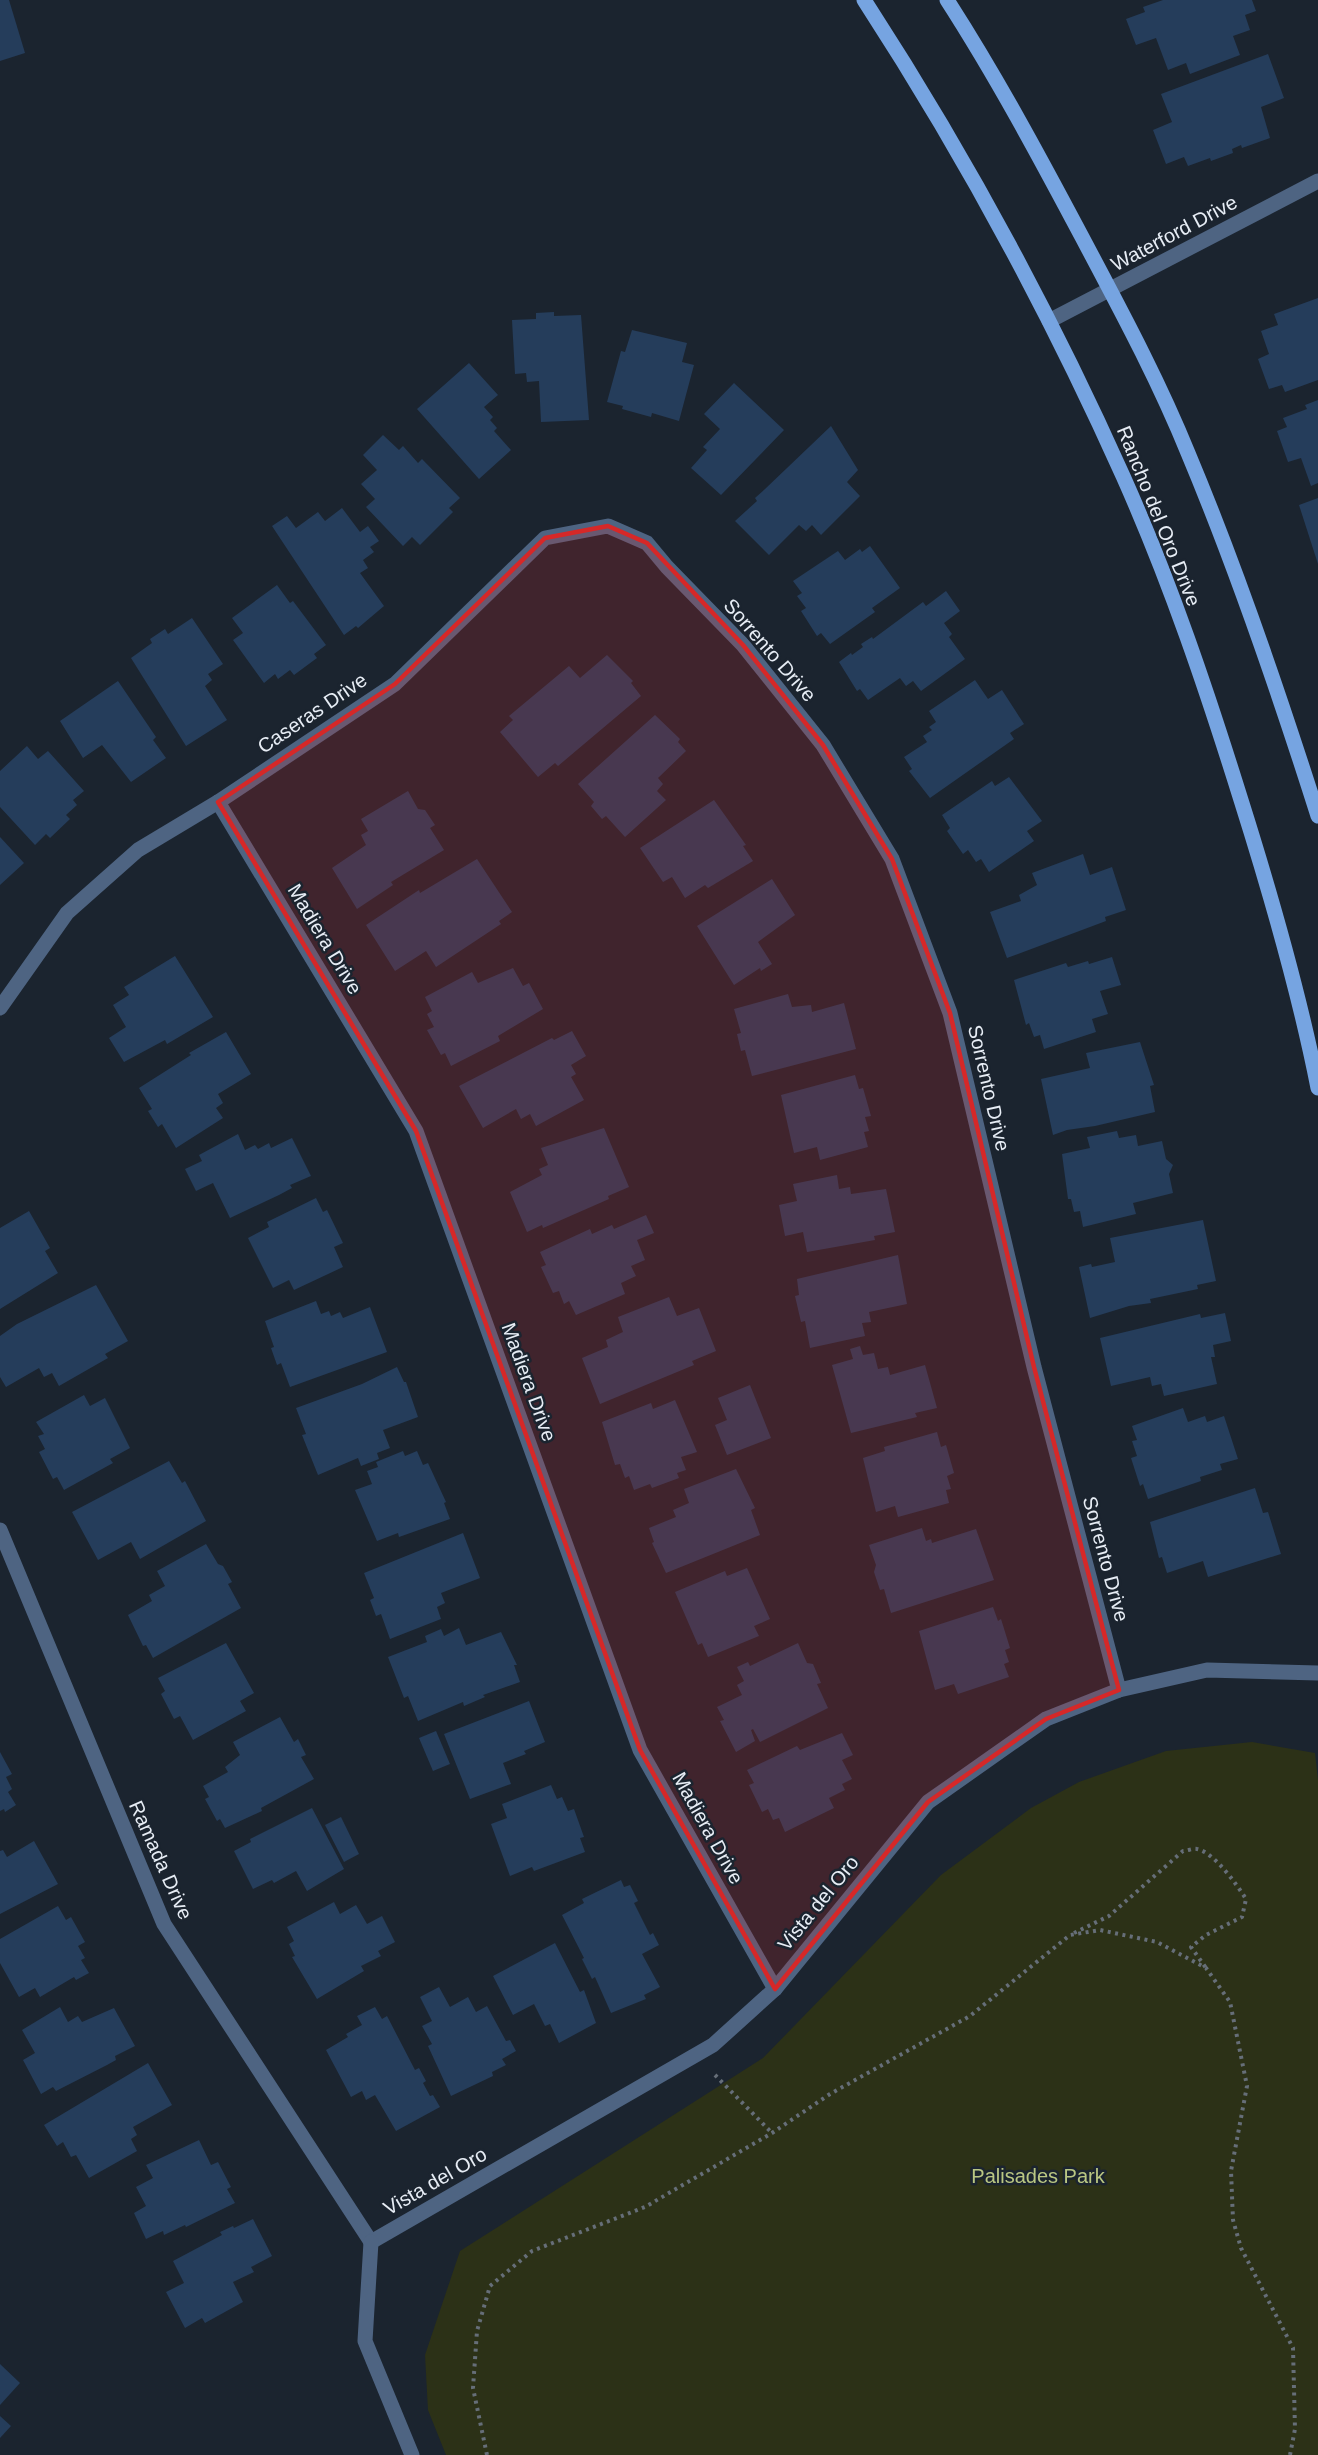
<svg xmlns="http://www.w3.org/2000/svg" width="1318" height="2455" viewBox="0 0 1318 2455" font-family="Helvetica,sans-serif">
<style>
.green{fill:#2c3117}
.building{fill:#253d5b}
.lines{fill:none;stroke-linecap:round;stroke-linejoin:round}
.path{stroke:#666e78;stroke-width:4;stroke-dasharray:3 4.5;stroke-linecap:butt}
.minor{stroke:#4e6482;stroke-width:15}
.major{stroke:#76a4e1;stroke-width:15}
.marked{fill:#d62828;fill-opacity:0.2;stroke:#d62828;stroke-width:4.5;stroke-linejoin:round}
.labels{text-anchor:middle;stroke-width:5;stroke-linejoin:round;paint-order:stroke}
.street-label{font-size:20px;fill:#e7edf5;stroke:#1b242f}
.park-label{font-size:20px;fill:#bac783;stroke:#1b242f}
</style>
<rect width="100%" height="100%" fill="#1b242f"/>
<path class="green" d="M1252 1742 1315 1753 1318 1780V2455H446L428 2410 425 2355 460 2251 763 2058 941 1875 1031 1808 1079 1782 1166 1751Z"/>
<g class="building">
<path d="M0 0H9L25 53 0 61Z"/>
<path d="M1163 0H1252L1256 11 1245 15 1250 30 1233 36 1240 55 1190 74 1186 63 1168 70 1156 38 1136 45 1126 19 1145 12 1143 7Z"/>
<path d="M1268 54 1284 98 1261 107 1270 138 1242 148 1241 145 1232 149 1233 153 1211 161 1210 158 1188 166 1184 157 1166 164 1153 130 1172 122 1161 94Z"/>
<path d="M1318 298V380L1285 392 1282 385 1269 389 1258 359 1269 354 1261 331 1278 325 1274 314Z"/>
<path d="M554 312V316L581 315 589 420 541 422 539 381 527 382 526 373 515 374 512 320 536 319V313Z"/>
<path d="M632 330 687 343 682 362 694 365 679 421 652 413 651 417 622 409 623 406 607 402 621 351 625 352Z"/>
<path d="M469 363 498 395 484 407 493 417 490 420 497 428 494 431 511 450 479 479 417 409Z"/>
<path d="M734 383 784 430 721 495 691 468 707 450 703 447 720 429 704 414Z"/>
<path d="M1318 400V483L1311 486 1301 458 1288 462 1277 431 1287 427 1283 418 1307 409 1305 405Z"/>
<path d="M831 426 858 470 847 482 860 496 821 535 812 525 806 531 799 525 769 555 735 521 757 501 755 498 765 489Z"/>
<path d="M383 435 399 450 403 446 418 463 422 459 460 498 449 508 453 512 420 545 412 537 403 546 366 507 375 499 361 484 377 470 363 455Z"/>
<path d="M1318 498V564L1299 505Z"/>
<path d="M342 508 360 532 368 526 379 541 370 547 374 552 363 560 368 568 360 573 384 606 358 628 356 626 344 635 272 526 287 516 296 528 318 512 325 521Z"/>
<path d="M870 546 900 588 872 608 875 612 830 644 821 633 817 636 801 611 806 608 797 596 802 593 793 581 838 551 845 560 860 549 862 552Z"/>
<path d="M277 585 290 603 293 601 326 645 314 654 317 658 294 675 290 670 278 679 275 674 264 683 233 640 243 633 232 618Z"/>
<path d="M946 591 960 611 944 623 952 634 949 637 965 659 921 691 913 681 906 686 900 678 868 700 860 689 857 691 839 662 851 653 852 655 863 647 861 644 872 637 873 639 923 602 926 606Z"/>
<path d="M192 618 223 664 208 674 212 680 205 686 227 720 186 746 131 658 152 643 150 639 165 629 168 634Z"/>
<path d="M607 655 633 681 631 683 641 696 558 766 555 763 538 777 500 732 513 720 509 716 569 666 580 678Z"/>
<path d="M975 680 988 699 1002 690 1024 724 1010 733 1014 739 930 798 909 771 912 769 904 757 927 742 923 736 932 730 929 727 936 722 929 711Z"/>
<path d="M118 681 156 737 153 740 166 758 131 782 102 745 83 758 60 721Z"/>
<path d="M655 715 680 739 678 742 686 751 658 778 663 784 657 791 666 800 625 837 606 816 602 819 591 806 594 802 578 784Z"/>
<path d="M27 746 38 759 48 751 84 791 73 800 77 805 66 815 70 819 50 838 46 834 35 845 0 807V771Z"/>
<path d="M1009 777 1042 821 1027 831 1034 841 989 872 981 859 976 862 968 850 963 854 947 831 950 828 942 815 992 781 995 786Z"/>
<path d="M408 791 418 809 425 810 435 825 430 828 444 850 391 882 393 885 357 909 332 868 366 845 361 835 368 831 361 819Z"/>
<path d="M714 800 746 845 743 846 753 861 708 888 705 885 685 898 672 877 663 882 640 848Z"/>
<path d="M0 837 24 863 0 885Z"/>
<path d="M1083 854 1090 875 1112 867 1126 910 1105 917 1106 921 1007 958 990 912 1021 901 1019 895 1037 885 1032 873Z"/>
<path d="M477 859 512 912 499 921 501 924 436 967 426 951 395 971 366 925 419 890 420 893Z"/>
<path d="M772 879 795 915 758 942 772 964 761 971 760 968 734 985 697 926Z"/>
<path d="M175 956 213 1017 167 1044 165 1040 124 1062 109 1038 126 1027 113 1005 129 995 124 987Z"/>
<path d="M1112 957 1121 985 1100 991 1108 1014 1092 1019 1096 1032 1044 1049 1040 1035 1034 1037 1029 1023 1026 1025 1014 980 1066 963 1068 967 1088 961 1089 964Z"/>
<path d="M513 968 523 986 529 983 543 1009 498 1036 500 1041 451 1066 445 1053 441 1055 427 1030 434 1027 427 1014 432 1011 425 997 472 972 478 983Z"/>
<path d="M788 994 792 1007 811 1005 812 1012 844 1003 856 1049 752 1076 745 1050 741 1051 737 1034 741 1033 734 1009Z"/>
<path d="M572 1031 586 1056 571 1065 576 1074 571 1077 584 1100 536 1126 530 1114 521 1119 516 1109 483 1128 459 1086 552 1038 554 1040Z"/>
<path d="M226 1032 251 1074 218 1094 223 1103 216 1108 223 1118 176 1148 162 1124 158 1127 148 1111 152 1109 139 1088 191 1055 189 1053Z"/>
<path d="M1140 1042 1154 1085 1150 1086 1155 1112 1095 1126 1067 1130 1053 1135 1041 1079 1090 1068 1086 1053Z"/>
<path d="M855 1075 859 1089 863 1088 871 1116 865 1117 869 1131 864 1132 868 1147 820 1160 817 1147 794 1153 781 1095Z"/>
<path d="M604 1128 629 1187 608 1196 609 1199 543 1228 542 1225 527 1232 510 1192 542 1175 539 1169 548 1165 541 1148Z"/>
<path d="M1117 1131 1119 1138 1136 1135 1138 1146 1162 1141 1166 1159 1173 1165 1169 1174 1173 1193 1133 1203 1136 1214 1083 1227 1080 1211 1074 1212 1071 1199H1068L1062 1154 1090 1148 1087 1137Z"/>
<path d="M238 1134 245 1150 255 1145 258 1149 269 1143 271 1148 292 1138 311 1176 290 1185 292 1188 279 1195 230 1218 213 1183 196 1191 185 1169 202 1161 199 1155Z"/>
<path d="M837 1175 839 1189 850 1187 851 1194 886 1189 895 1232 874 1236 875 1240 807 1252 803 1232 785 1236 779 1205 797 1201 793 1184Z"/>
<path d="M316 1198 323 1212 327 1210 343 1243 334 1247 343 1267 294 1290 289 1280 273 1288 248 1238 269 1227 267 1222Z"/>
<path d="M29 1211 50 1248 45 1251 58 1273 0 1309V1228Z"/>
<path d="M646 1215 654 1233 637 1240 645 1260 631 1266 636 1276 621 1283 625 1294 576 1315 569 1301 564 1304 559 1291 553 1293 541 1267 546 1265 540 1252 590 1229 592 1234 612 1225 614 1229Z"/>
<path d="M1203 1220 1216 1281 1197 1285 1198 1289 1150 1299 1151 1303 1129 1306 1090 1318 1079 1267 1091 1264 1092 1267 1115 1262 1110 1238Z"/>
<path d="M898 1255 907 1304 869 1312 871 1322 862 1323 865 1336 810 1348 805 1321 801 1322 795 1296 799 1295 797 1279Z"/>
<path d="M96 1285 128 1341 105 1354 108 1358 59 1386 52 1373 44 1377 39 1368 6 1387 0 1377V1336L17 1324Z"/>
<path d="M669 1297 677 1316 699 1308 716 1351 692 1361 694 1365 600 1404 582 1358 608 1347 606 1340 623 1332 618 1317Z"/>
<path d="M316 1301 321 1314 329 1311 331 1316 340 1312 343 1318 370 1307 387 1352 290 1387 281 1363 277 1365 271 1348 274 1347 265 1321Z"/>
<path d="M1225 1313 1231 1341 1213 1345 1215 1357H1211L1217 1384 1164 1396 1161 1384 1152 1386 1150 1377 1111 1386 1100 1338 1200 1314 1201 1318Z"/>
<path d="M860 1346 863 1355 874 1353 878 1369 888 1367 890 1375 925 1365 937 1408 915 1413 917 1417 851 1433 832 1365 853 1359 850 1349Z"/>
<path d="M397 1367 404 1382H406L418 1417 383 1430 390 1448 377 1453 379 1459 361 1466 358 1458 318 1475 302 1435 306 1434 296 1408 362 1384Z"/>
<path d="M750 1385 771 1438 727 1455 715 1425 727 1420 718 1398Z"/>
<path d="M84 1395 90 1406 105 1398 130 1448 110 1459 113 1463 64 1490 57 1477 53 1479 39 1452 45 1449 38 1436 44 1434 36 1422Z"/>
<path d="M675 1400 697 1452 681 1457 686 1470 677 1473 679 1478 652 1488 650 1484 634 1490 629 1476 625 1478 620 1464 615 1465 602 1422 651 1403 653 1409Z"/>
<path d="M1183 1408 1188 1422 1205 1416 1207 1422 1224 1416 1238 1459 1220 1464 1222 1470 1200 1477 1201 1481 1148 1499 1143 1484 1140 1486 1131 1458 1137 1456 1132 1441 1137 1440 1132 1426Z"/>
<path d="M937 1432 941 1447 946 1445 954 1473 947 1476 951 1489 946 1490 949 1503 898 1517 895 1506 876 1512 863 1458 885 1451 884 1447Z"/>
<path d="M403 1451 405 1456 417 1451 423 1465 428 1463 446 1502 444 1503 450 1519 399 1537 398 1533 377 1541 355 1490 372 1484 367 1471 378 1467 376 1462Z"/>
<path d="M169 1461 182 1483 185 1481 206 1521 140 1559 131 1542 98 1560 72 1512Z"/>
<path d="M736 1469 755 1508 751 1510 760 1535 666 1573 652 1543 654 1542 649 1528 676 1517 673 1510 689 1503 684 1489Z"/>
<path d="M1255 1488 1263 1513 1268 1512 1281 1554 1208 1577 1203 1561 1167 1573 1162 1557 1159 1558 1150 1522Z"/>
<path d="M922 1528 926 1541 931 1539 932 1543 976 1529 994 1580 891 1613 884 1589 880 1590 874 1572 876 1565 869 1545Z"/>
<path d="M463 1533 480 1578 441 1593 445 1603 437 1607 441 1619 390 1639 381 1614 376 1616 370 1600 374 1598 364 1573Z"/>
<path d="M206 1544 218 1564 223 1566 232 1582 228 1584 241 1608 153 1658 146 1645 143 1646 128 1615 152 1601 149 1595 165 1586 157 1571Z"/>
<path d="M747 1568 770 1619 754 1626 759 1636 708 1657 702 1643 698 1645 675 1592 725 1571 727 1576Z"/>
<path d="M993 1607 998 1621 1001 1619 1010 1648 1005 1650 1009 1662 1004 1664 1009 1677 958 1694 954 1684 935 1690 919 1631Z"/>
<path d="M459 1628 466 1645 501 1632 517 1665H514L520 1682 483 1695 485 1697 464 1706 463 1702 418 1721 408 1696 404 1698 388 1657 427 1642 425 1636 441 1629 444 1636Z"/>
<path d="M226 1643 254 1693 240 1701 246 1711 193 1740 180 1716 174 1719 161 1694 165 1691 158 1678Z"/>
<path d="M798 1643 807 1663 813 1664 821 1683 817 1684 828 1708 760 1742 753 1729 751 1730 755 1741 736 1752 720 1721 724 1720 717 1707 742 1695 737 1685 744 1681 737 1667 748 1662 750 1666Z"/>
<path d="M529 1701 545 1742 524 1751 526 1754 503 1763 511 1784 470 1799 444 1734Z"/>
<path d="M280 1717 294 1742 298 1739 306 1755 301 1757 314 1779 261 1808 262 1811 225 1828 220 1819 217 1821 205 1799 209 1797 203 1786 228 1772 225 1767 240 1755 233 1742Z"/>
<path d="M436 1731 450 1764 433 1771 419 1738Z"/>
<path d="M842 1733 853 1755 842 1760 852 1779 842 1784 845 1790 829 1798 834 1808 785 1832 779 1818 773 1820 768 1809 762 1812 749 1785 754 1783 747 1770 797 1746 800 1750Z"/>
<path d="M0 1752 12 1774 6 1777 12 1789 8 1792 16 1805 5 1812 4 1809 0 1811Z"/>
<path d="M551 1785 557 1799 562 1797 568 1811 574 1809 584 1837 580 1838 585 1852 534 1871 532 1867 510 1876 491 1824 507 1818 502 1804Z"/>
<path d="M312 1808 344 1869 307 1891 296 1871 274 1883 272 1880 253 1889 234 1851 251 1842 250 1839Z"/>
<path d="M341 1817 359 1854 344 1862 325 1825Z"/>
<path d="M34 1841 58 1884 0 1914V1851L3 1850 7 1857Z"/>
<path d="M621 1880 624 1887 630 1885 638 1901 634 1903 650 1935 653 1933 659 1945 642 1954 660 1987 644 1995 646 1999 611 2013 595 1977 592 1979 582 1959 584 1958 562 1915 584 1903 582 1899Z"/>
<path d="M334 1902 340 1914 356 1905 367 1924 382 1916 395 1942 378 1951 381 1956 361 1966 364 1971 317 1999 292 1957 295 1956 289 1944 294 1941 287 1927Z"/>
<path d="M58 1906 66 1920 71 1917 85 1942 78 1946 85 1958 81 1960 89 1973 76 1980 74 1977 40 1997 35 1988 19 1997 0 1963V1939Z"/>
<path d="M555 1943 580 1992 584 1990 596 2023 559 2043 550 2024 545 2026 534 2004 513 2015 493 1976Z"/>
<path d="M439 1987 450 2007 468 1997 476 2012 487 2006 506 2041 510 2040 516 2051 502 2059 506 2065 492 2072 493 2076 451 2096 428 2046 432 2044 422 2026 432 2021 420 1997Z"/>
<path d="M60 2007 68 2022 78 2016 82 2022 114 2008 135 2046 115 2056 116 2060 107 2065 56 2091 53 2087 41 2094 23 2060 35 2053 22 2030Z"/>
<path d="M375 2007 382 2019 387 2016 415 2070 419 2068 426 2081 423 2083 430 2096 433 2095 440 2107 396 2131 375 2095 366 2100 362 2091 351 2097 326 2050 348 2037 346 2034 362 2025 357 2016Z"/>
<path d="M148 2063 172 2105 133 2127 137 2135 131 2139 137 2151 89 2178 76 2155 71 2157 63 2142 57 2146 44 2125Z"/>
<path d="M199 2140 211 2165 218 2162 231 2187 227 2189 235 2203 186 2227 185 2225 164 2235 163 2231 146 2239 134 2213 146 2206 136 2187 153 2178 146 2165Z"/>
<path d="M253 2219 272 2256 251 2267 254 2272 233 2282 243 2302 205 2323 202 2318 185 2328 166 2292 184 2283 173 2261 222 2235 220 2232 233 2226 234 2228Z"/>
<path d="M0 2364 20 2383 0 2405Z"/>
<path d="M0 2416 11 2426 0 2438Z"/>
</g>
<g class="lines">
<g class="path">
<path d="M1074 1933 1109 1916 1183 1851C1187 1851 1193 1848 1197 1849 1214 1852 1237 1885 1246 1899L1242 1917 1206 1935 1191 1947 1206 1968"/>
<path d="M715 2075 772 2133"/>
<path d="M487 2455 473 2388 477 2331 490 2286 532 2251 645 2207 772 2133 830 2094 970 2016 1070 1935 1100 1930 1157 1942 1206 1968 1230 2002 1247 2086 1231 2171 1233 2220 1241 2248 1293 2348 1295 2429 1290 2455"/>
</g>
<g class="minor">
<path d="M1049 321 1318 181"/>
<path d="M218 802 416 1131 640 1750 775 1989"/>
<path d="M0 1008 67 913 138 850 218 802 395 684 545 538 608 526 647 543 667 567 743 645 823 745 892 859 950 1013 1034 1367 1119 1690"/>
<path d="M0 1530 164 1924 371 2242"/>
<path d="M371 2242 713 2045 775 1989 928 1802 1046 1719 1119 1690 1207 1670 1318 1673"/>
<path d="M371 2242 365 2341 412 2455"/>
</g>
<g class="major">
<path d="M864 0C963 152 1049 311 1123 476 1170 581 1207 691 1241 800 1271 895 1299 991 1318 1088"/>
<path d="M947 0C996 76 1039 156 1082 237 1119 307 1158 379 1188 453 1238 572 1279 693 1318 816"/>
</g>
</g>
<path class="marked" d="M608 526 647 543 743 645 823 745 892 859 950 1013 1034 1367 1119 1690 1046 1719 928 1802 775 1989 640 1750 416 1131 218 802 395 684 545 538Z"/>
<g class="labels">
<g class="street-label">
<text transform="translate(1174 233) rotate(-28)" y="7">Waterford Drive</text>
<text transform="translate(1159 516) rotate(68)" y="7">Rancho del Oro Drive</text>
<text transform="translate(770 650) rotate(49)" y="7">Sorrento Drive</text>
<text transform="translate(312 713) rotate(-34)" y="7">Caseras Drive</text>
<text transform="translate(325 939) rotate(59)" y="7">Madiera Drive</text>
<text transform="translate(989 1088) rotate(77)" y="7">Sorrento Drive</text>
<text transform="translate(529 1382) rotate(70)" y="7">Madiera Drive</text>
<text transform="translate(1106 1559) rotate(75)" y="7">Sorrento Drive</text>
<text transform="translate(708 1828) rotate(61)" y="7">Madiera Drive</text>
<text transform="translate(161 1860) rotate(66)" y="7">Ramada Drive</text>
<text transform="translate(818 1903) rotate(-51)" y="7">Vista del Oro</text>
<text transform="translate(435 2181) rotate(-30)" y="7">Vista del Oro</text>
</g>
<g class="park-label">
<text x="1038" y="2183">Palisades Park</text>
</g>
</g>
</svg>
